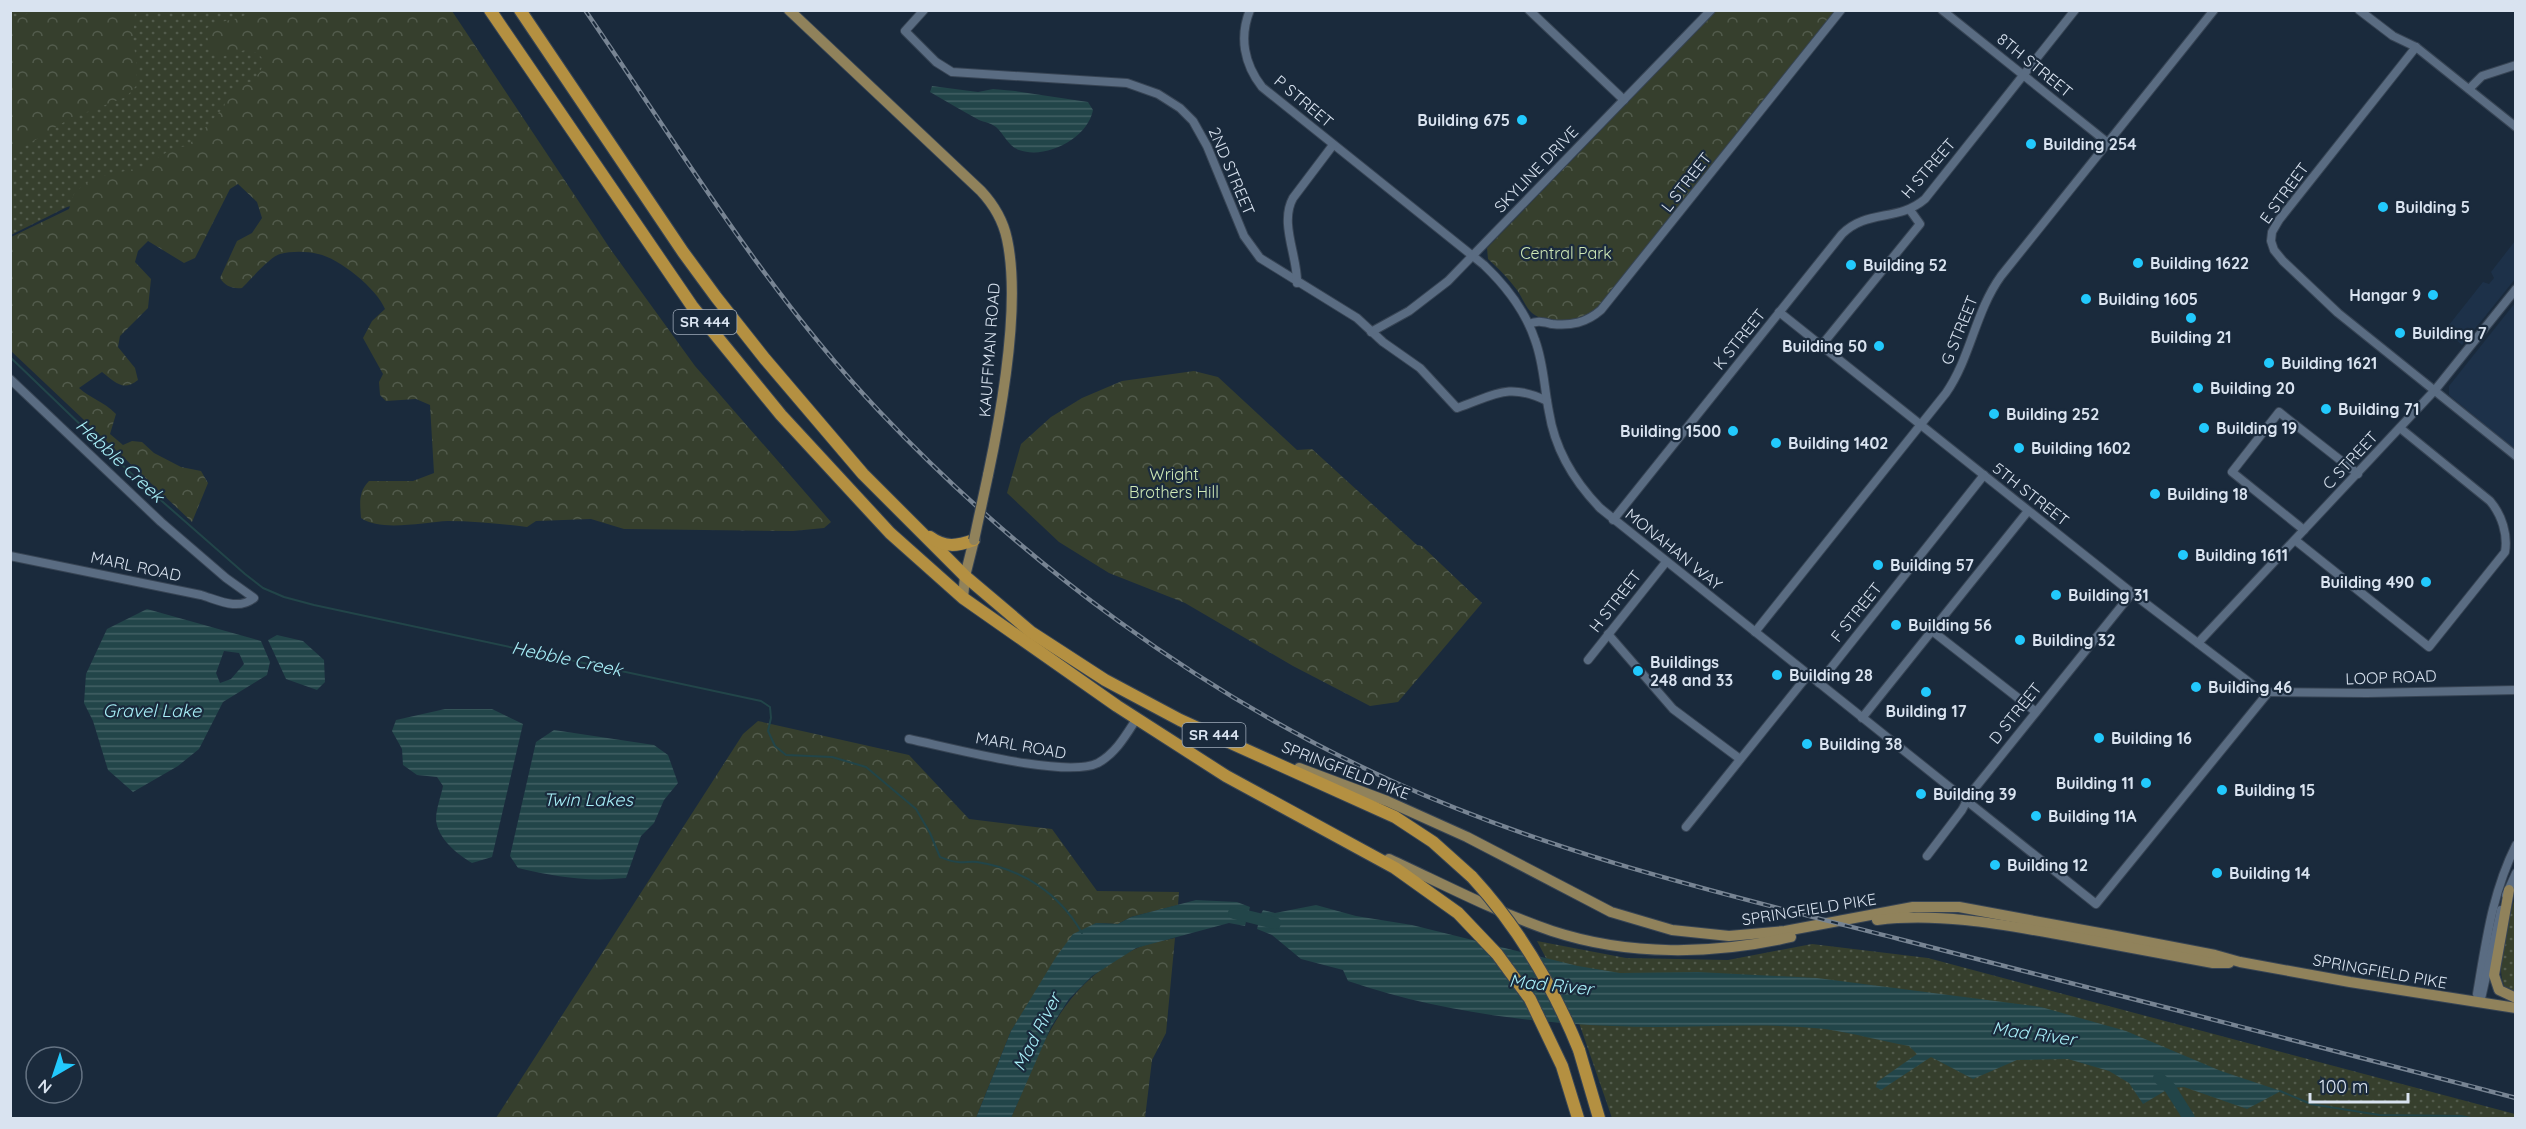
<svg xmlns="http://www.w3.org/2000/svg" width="2526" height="1129" viewBox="0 0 2526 1129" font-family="Quicksand,sans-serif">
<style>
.built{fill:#1d3149}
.grass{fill:url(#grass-dots)}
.forest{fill:url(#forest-crowns)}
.water{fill:url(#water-rules);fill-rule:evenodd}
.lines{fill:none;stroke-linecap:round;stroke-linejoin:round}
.stream{stroke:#224549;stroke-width:2}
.river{stroke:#224549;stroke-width:12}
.minor-casing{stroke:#374454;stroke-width:10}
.major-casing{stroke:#374454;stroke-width:12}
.highway-casing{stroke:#374454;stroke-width:14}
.minor{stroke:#5a6c82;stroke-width:8}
.major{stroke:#90825b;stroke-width:10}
.highway{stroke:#b49041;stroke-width:12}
.rail-casing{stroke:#778493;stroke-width:4.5}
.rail{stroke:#1a2a3c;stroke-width:2;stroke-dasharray:7;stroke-linecap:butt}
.major-bridge-casing{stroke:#374454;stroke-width:12;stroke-linecap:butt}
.highway-bridge-casing{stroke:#374454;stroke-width:14;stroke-linecap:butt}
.major-bridge{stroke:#90825b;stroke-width:10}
.highway-bridge{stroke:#b49041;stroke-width:12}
.poi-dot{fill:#22c9fd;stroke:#1a2a3c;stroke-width:2}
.labels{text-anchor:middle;stroke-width:4.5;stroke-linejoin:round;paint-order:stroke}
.shield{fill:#1a2a3c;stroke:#a0acba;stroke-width:1.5}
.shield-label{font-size:15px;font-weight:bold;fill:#d9e3f0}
.street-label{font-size:16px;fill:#d9e3f0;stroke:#1a2a3c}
.poi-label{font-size:16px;font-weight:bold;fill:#d9e3f0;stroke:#1a2a3c;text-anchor:start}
.park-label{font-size:16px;fill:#cee8b6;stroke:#1a2a3c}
.water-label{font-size:18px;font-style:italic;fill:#a7eef7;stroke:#1a2a3c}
</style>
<defs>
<pattern id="grass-dots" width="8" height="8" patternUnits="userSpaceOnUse" patternTransform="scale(1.5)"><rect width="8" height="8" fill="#363f2d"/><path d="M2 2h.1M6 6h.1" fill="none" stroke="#525b4c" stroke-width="1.8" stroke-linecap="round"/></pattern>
<pattern id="forest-crowns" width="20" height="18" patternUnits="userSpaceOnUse" patternTransform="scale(1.5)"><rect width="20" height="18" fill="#363f2d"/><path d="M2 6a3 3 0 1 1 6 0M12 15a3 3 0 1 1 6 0" fill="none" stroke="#525b4c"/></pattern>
<pattern id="water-rules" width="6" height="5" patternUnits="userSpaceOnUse" patternTransform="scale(1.5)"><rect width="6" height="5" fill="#224549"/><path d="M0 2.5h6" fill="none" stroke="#426064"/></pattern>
</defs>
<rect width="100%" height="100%" fill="#1a2a3c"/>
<g class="built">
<path d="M2515 241V279L2462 345 2445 330 2483 282 2489 284 2494 278 2491 272Z"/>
<path d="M2515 303V450L2449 395V386Z"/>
</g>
<g class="grass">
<path d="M11 11H362L280 83 125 191 67 207 11 235Z"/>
<path d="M2515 897V994L2502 987 2504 985C2495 965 2509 918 2515 897Z"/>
<path d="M1537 941 1626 958 1728 960 1812 944 1928 958 2515 1114V1118H1612L1577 1017Z"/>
</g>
<g class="forest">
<path d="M37 10 135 11 133 39 137 66 136 86 126 97 69 119 11 155V20Z"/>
<path d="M253 11H452L611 250 695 366 831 522 824 528 793 531 624 529 591 519 536 521 527 527C501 524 474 521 448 521 424 522 381 532 361 518 360 504 358 492 369 481H413L434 473 430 405 416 399 386 401 380 395 379 382 383 374 363 338 372 321 385 309C377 289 339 258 318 254 307 251 291 251 280 254 271 256 250 280 242 288 232 289 225 286 220 278L237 241 252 233 262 218 257 202 238 184 230 189 195 258 184 263 148 241 138 251 135 262 151 279 148 308 120 336 118 347 135 368 138 380C123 392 115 382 102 372L79 388C90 398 103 401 116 414L110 434 123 445 132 441 142 442 154 453 181 467 201 471 208 483 192 522 11 351V237L69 209 74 194 84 184 103 176 143 167 172 149 186 146 194 140 224 107 227 95 236 85 251 82 260 72 264 61 258 53 245 50 221 57C209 49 207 42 207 28 221 19 239 21 253 11Z"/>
<path d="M1716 11H1836L1598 308C1582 321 1550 328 1532 313 1526 308 1522 297 1517 290 1508 278 1499 269 1488 259L1487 248Z"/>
<path d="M1194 371 1218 377 1297 450 1312 449 1417 545 1422 546 1482 603 1398 702 1370 706 1293 666 1185 603 1109 573 1059 542 1007 493 1021 444 1051 417 1082 398 1122 381Z"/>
<path d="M758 721 909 755 969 819 1052 829 1097 891 1179 892 1178 905 1131 917 1118 924 1096 923 1024 1011 1011 1031 976 1118H496L743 734Z"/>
<path d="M1175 938 1166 1033 1152 1060 1145 1118H1011C1042 1046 1059 986 1135 949 1147 943 1162 941 1175 938Z"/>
</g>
<g class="water">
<path d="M932 86 978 92 993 89 1015 91 1088 102 1093 110C1088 138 1046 160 1019 150 1008 146 1004 134 996 127 991 123 984 122 979 120 962 111 946 101 930 92Z"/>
<path d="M147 609 261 641 270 662 267 675 223 702 199 749 178 766 133 792 108 770 93 721 84 703 86 674 107 629ZM224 651 239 653 244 664 231 679 220 683 216 673Z"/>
<path d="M277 635 303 641 324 660 325 682 317 690 286 679 268 640Z"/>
<path d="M445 709H492L523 724 492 857 472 863C457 854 437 838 436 819 436 809 441 796 443 786L437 777 417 775 403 765 402 749 392 731 396 720Z"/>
<path d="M554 730 654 745 668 755 678 783 664 800 654 823 641 836 626 878C586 882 557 877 518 868L510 856 536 742Z"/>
<path d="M1196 900 1237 902 1250 907 1249 911H1242L1248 914 1247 918H1240L1246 922 1245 926 1229 923 1136 948 1092 976 1069 999 1051 1027 1011 1118H976L1011 1031 1056 957 1073 934 1096 923 1118 924 1131 917Z"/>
<path d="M1316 905 1356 916 1412 925 1578 966 1620 973 1698 972 1817 978 2041 1007 2126 1031 2221 1071 2281 1091 2247 1109 2184 1087 2170 1088 2143 1104 2129 1083 2109 1071 2068 1059 2017 1060 1973 1079 1931 1057 1881 1090 1876 1087 1877 1082 1917 1054 1909 1046C1881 1041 1853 1033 1825 1029 1753 1021 1683 1030 1612 1026 1523 1022 1432 1010 1348 981L1343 970 1301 959 1272 935 1257 929 1258 925H1267L1259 921 1260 917 1269 918 1261 914 1263 910 1275 913Z"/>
</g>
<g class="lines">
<g class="stream">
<path d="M10 357 139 481 245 574 263 588 284 597 314 605 761 701 770 707 771 718 768 731 775 746 786 755 832 757 866 767 916 809 930 833 940 857C945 859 952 862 958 862 964 863 970 861 977 862 1022 869 1059 893 1082 933"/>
<path d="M2280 1091 2311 1104 2379 1115 2461 1116 2471 1118"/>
</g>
<g class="river">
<path d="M1234 913 1275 923"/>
<path d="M2159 1078 2170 1088 2189 1118"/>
</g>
<defs>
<g id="minor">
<path d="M924 10 905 31 936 62 952 72 1127 83 1158 94 1180 108 1193 121 1207 146 1244 236 1260 258 1357 318 1383 342 1420 368 1457 408C1495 395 1508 382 1547 401"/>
<path d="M1250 10C1239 37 1244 64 1262 87L1484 265C1507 287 1525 310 1535 340 1544 364 1544 388 1549 412 1555 450 1574 481 1600 508L2096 904 2267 694"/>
<path d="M1529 10 1624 100"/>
<path d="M1942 10 2108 143"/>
<path d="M2359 10 2393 36 2416 47 2516 127"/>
<path d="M2416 47 2279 220 2272 232 2271 241 2274 250 2283 261 2338 313 2516 456"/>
<path d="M2469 89 2482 76 2516 65"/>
<path d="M1297 283C1298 257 1279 223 1293 198L1333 145"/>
<path d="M1779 312 2132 593 2262 692 2367 693 2516 690"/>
<path d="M1529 324C1538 320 1543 322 1552 324 1571 326 1586 323 1601 310L1841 10"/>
<path d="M1371 332 1409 311 1448 281 1711 10"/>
<path d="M1821 346 1920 224 1910 210"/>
<path d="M10 379 161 522 226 578 254 598C238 611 218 600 201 595L10 556"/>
<path d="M1613 520 1842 234C1867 209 1898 222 1925 199L2075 10"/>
<path d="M2304 530 2232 472 2279 412 2358 474"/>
<path d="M2295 540 2429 647 2505 552C2508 535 2502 515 2490 501L2400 428"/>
<path d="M1931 630 2036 712"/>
<path d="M1755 632 1946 393C1971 357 1975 312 2001 276L2214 10"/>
<path d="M1608 634 1673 709 1740 759"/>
<path d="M2198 643 2435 390 2516 289"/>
<path d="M1588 660 1666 562"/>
<path d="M1819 683 1984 475"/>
<path d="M1862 718 2028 511"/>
<path d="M909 739C948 747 1066 779 1098 763 1116 753 1126 735 1137 718"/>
<path d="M1686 827 1808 675"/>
<path d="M1927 856 1962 810 1971 793 2132 593"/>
<path d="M2506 895 2516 873"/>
<path d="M2480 1003 2477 994C2486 942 2492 893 2516 845"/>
<path d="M2480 1003 2501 910"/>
</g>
<g id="major">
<path d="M789 10 981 191C994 205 1003 220 1007 239 1021 304 1002 409 988 475"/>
<path d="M963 598 965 576 974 540"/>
<path d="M1299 768 1387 801 1467 837 1611 912 1672 930 1729 936 1785 931 1913 907H1959L2116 936 2215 955 2240 962 2350 982 2516 1008"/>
<path d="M1389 859C1443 884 1496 912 1552 931 1628 956 1713 955 1791 937"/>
<path d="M2509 890 2494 975 2499 990 2516 998"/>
<path d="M1877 920C1940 912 2005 925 2068 936 2116 945 2165 954 2213 963H2229"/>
</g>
<g id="highway">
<path d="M490 10 692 306 781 415 890 533 963 598 1117 706 1226 776 1395 868 1458 913 1497 954 1530 999 1562 1066 1578 1118"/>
<path d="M520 10 683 252 716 297 765 359 863 474 965 576 1031 632 1105 680 1180 720 1395 817 1433 842 1472 877"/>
<path d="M930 537C945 548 957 546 974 540"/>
<path d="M1579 1050 1599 1118"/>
</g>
</defs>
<use href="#minor" class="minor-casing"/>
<use href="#major" class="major-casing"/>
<use href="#highway" class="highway-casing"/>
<use href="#minor" class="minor"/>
<use href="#major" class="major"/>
<use href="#highway" class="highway"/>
<defs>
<path id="rail" d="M585 10C679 147 765 291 879 411 1024 564 1200 694 1392 781 1554 855 1728 895 1899 939 2105 992 2310 1044 2516 1098"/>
</defs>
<use href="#rail" class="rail-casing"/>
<use href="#rail" class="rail"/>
<defs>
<path id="major-bridge" d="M974 540 988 475"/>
<path id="highway-bridge" d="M1472 877C1519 928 1553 986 1579 1050"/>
</defs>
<use href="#major-bridge" class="major-bridge-casing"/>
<use href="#highway-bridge" class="highway-bridge-casing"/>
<use href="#major-bridge" class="major-bridge"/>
<use href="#highway-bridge" class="highway-bridge"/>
</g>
<g class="poi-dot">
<circle cx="1522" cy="120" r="6"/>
<circle cx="2031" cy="144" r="6"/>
<circle cx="2383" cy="207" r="6"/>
<circle cx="2138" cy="263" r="6"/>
<circle cx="1851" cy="265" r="6"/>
<circle cx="2433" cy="295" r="6"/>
<circle cx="2086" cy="299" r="6"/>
<circle cx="2191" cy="318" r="6"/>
<circle cx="2400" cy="333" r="6"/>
<circle cx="1879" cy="346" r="6"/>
<circle cx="2269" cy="363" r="6"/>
<circle cx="2198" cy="388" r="6"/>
<circle cx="2326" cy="409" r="6"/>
<circle cx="1994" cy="414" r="6"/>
<circle cx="2204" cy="428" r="6"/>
<circle cx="1733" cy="431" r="6"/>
<circle cx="1776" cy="443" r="6"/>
<circle cx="2019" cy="448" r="6"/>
<circle cx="2155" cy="494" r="6"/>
<circle cx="2183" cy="555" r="6"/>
<circle cx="1878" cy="565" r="6"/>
<circle cx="2426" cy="582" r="6"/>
<circle cx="2056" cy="595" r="6"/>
<circle cx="1896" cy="625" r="6"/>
<circle cx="2020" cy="640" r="6"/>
<circle cx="1638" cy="671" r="6"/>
<circle cx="1777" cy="675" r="6"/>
<circle cx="2196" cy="687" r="6"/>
<circle cx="1926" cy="692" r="6"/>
<circle cx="2099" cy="738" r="6"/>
<circle cx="1807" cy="744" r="6"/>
<circle cx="2146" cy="783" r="6"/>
<circle cx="2222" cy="790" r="6"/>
<circle cx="1921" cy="794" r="6"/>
<circle cx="2036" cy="816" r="6"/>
<circle cx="1995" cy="865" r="6"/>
<circle cx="2217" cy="873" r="6"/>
</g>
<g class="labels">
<g class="shield">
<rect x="673.5" y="310" width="63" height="24" rx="4.5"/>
<rect x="1182.5" y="723" width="63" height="24" rx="4.5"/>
</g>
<g class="shield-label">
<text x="705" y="327">SR 444</text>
<text x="1214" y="740">SR 444</text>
</g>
<g class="street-label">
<text transform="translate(2035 65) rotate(39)" y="6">8TH STREET</text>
<text transform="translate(1304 101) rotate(40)" y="6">P STREET</text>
<text transform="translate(1928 168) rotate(-49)" y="6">H STREET</text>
<text transform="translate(1536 169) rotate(-46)" y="6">SKYLINE DRIVE</text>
<text transform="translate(1232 171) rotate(67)" y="6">2ND STREET</text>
<text transform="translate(1686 182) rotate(-52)" y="6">L STREET</text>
<text transform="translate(2284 193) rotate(-54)" y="6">E STREET</text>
<text transform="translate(1959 330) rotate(-68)" y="6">G STREET</text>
<text transform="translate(1739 339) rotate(-51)" y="6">K STREET</text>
<text transform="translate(989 350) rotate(-86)" y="6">KAUFFMAN ROAD</text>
<text transform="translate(2350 460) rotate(-47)" y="6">C STREET</text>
<text transform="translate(2031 494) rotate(38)" y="6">5TH STREET</text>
<text transform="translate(1674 549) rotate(39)" y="6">MONAHAN WAY</text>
<text transform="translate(136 566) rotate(12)" y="6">MARL ROAD</text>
<text transform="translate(1615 601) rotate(-52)" y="6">H STREET</text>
<text transform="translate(1856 612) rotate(-51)" y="6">F STREET</text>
<text transform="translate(2391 677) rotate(-2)" y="6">LOOP ROAD</text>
<text transform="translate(2015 713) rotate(-51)" y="6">D STREET</text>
<text transform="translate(1021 745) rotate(10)" y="6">MARL ROAD</text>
<text transform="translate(1346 770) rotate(21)" y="6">SPRINGFIELD PIKE</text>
<text transform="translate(1809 909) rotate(-9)" y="6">SPRINGFIELD PIKE</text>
<text transform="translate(2380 971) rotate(10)" y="6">SPRINGFIELD PIKE</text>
</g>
<g class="poi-label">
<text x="1510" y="126" text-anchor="end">Building 675</text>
<text x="2043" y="150">Building 254</text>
<text x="2395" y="213">Building 5</text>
<text x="2150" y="269">Building 1622</text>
<text x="1863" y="271">Building 52</text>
<text x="2421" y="301" text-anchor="end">Hangar 9</text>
<text x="2098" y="305">Building 1605</text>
<text x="2412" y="339">Building 7</text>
<text x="2191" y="343" text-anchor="middle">Building 21</text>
<text x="1867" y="352" text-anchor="end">Building 50</text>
<text x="2281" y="369">Building 1621</text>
<text x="2210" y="394">Building 20</text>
<text x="2338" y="415">Building 71</text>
<text x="2006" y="420">Building 252</text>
<text x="2216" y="434">Building 19</text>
<text x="1721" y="437" text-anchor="end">Building 1500</text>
<text x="1788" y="449">Building 1402</text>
<text x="2031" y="454">Building 1602</text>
<text x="2167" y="500">Building 18</text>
<text x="2195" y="561">Building 1611</text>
<text x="1890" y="571">Building 57</text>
<text x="2414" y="588" text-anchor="end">Building 490</text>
<text x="2068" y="601">Building 31</text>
<text x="1908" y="631">Building 56</text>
<text x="2032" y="646">Building 32</text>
<text x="1650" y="668">Buildings<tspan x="1650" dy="18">248 and 33</tspan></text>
<text x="1789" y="681">Building 28</text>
<text x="2208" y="693">Building 46</text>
<text x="1926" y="717" text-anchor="middle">Building 17</text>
<text x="2111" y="744">Building 16</text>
<text x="1819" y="750">Building 38</text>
<text x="2134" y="789" text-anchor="end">Building 11</text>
<text x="2234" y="796">Building 15</text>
<text x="1933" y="800">Building 39</text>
<text x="2048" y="822">Building 11A</text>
<text x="2007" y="871">Building 12</text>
<text x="2229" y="879">Building 14</text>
</g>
<g class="park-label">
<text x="1566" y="259">Central Park</text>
<text x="1174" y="480">Wright<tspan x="1174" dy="18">Brothers Hill</tspan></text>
</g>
<g class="water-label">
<text transform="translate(120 461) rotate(43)" y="6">Hebble Creek</text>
<text transform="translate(567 659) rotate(12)" y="6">Hebble Creek</text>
<text x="152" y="717">Gravel Lake</text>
<text x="588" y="806">Twin Lakes</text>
<text transform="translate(1551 985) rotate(6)" y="6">Mad River</text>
<text transform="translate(1037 1032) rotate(-63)" y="6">Mad River</text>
<text transform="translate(2034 1034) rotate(8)" y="6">Mad River</text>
</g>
</g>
<rect width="2526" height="1129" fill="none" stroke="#d9e3f0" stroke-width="24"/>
<g transform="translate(54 1075) rotate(219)"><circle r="28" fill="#1a2a3c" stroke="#667484" stroke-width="1.5"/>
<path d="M0-4.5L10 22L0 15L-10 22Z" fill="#22c9fd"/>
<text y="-9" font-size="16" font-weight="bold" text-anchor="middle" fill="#d9e3f0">N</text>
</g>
<path d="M2310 1093v9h98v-9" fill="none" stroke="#d9e3f0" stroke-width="3"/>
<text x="2319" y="1093" font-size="18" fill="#d9e3f0" stroke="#1a2a3c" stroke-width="4.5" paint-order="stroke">100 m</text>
</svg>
